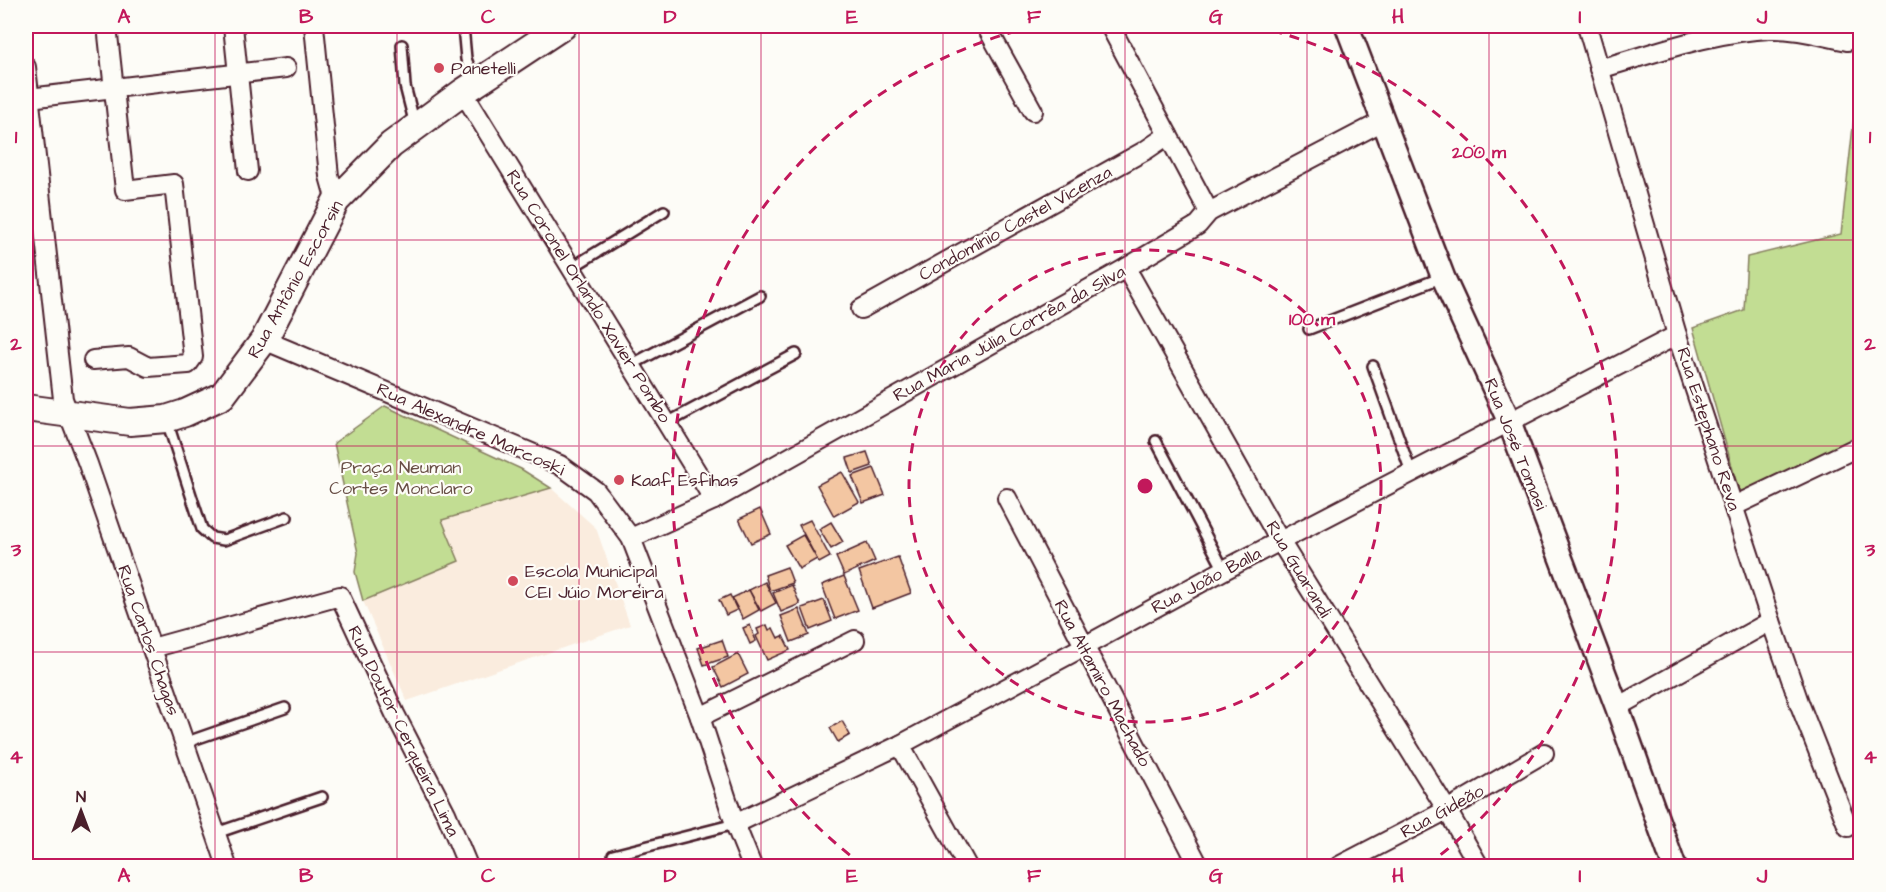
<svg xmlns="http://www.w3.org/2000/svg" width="1886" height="892" viewBox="0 0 1886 892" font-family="'Architects Daughter',sans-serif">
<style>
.built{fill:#faecde}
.green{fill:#c2dd93;stroke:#867e5f;stroke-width:1.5}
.building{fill:#f3c6a2;stroke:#4a1f2b;stroke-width:1.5}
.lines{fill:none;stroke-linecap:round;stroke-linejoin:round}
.service-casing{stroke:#4a1f2b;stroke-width:14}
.minor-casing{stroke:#4a1f2b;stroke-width:22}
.tertiary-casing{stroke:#4a1f2b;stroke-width:27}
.secondary-casing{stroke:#4a1f2b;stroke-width:30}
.service{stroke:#fdfcf7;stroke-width:9}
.minor{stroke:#fdfcf7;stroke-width:18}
.tertiary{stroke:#fdfcf7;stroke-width:22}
.secondary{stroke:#fdfcf7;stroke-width:26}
.grid{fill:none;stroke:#c2185b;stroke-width:1.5;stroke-opacity:0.55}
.ring{fill:none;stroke:#c2185b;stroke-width:3;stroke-dasharray:10 8}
.poi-dot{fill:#d1495b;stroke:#fdfcf7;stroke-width:2}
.labels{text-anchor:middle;stroke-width:4.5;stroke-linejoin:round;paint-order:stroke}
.poi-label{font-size:18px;fill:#4a1f2b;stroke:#fdfcf7;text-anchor:start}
.street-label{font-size:18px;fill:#4a1f2b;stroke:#fdfcf7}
.park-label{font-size:18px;fill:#684e45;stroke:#fdfcf7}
.centre{fill:#c2185b;stroke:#fdfcf7;stroke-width:3}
.ring-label{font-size:18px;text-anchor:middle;font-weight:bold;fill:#c2185b;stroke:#fdfcf7;stroke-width:4.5;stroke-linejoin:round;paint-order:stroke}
.neatline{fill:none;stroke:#c2185b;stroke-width:2}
.grid-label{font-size:20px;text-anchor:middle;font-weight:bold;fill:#c2185b}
</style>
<rect width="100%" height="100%" fill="#fdfcf7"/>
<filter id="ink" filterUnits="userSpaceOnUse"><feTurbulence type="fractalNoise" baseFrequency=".0167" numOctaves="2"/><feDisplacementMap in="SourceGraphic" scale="12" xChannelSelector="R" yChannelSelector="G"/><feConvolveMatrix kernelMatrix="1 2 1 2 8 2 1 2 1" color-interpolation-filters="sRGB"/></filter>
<g filter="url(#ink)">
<path class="built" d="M551 488 596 528 630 625 407 701 363 601 459 561 442 520Z"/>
<g class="green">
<path d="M1860 64V444L1743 496 1737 484 1693 328 1744 310 1747 257 1841 234Z"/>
<path d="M385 406 521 469 551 488 442 520 459 561 363 601 355 572 358 553 334 443Z"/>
</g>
<g class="building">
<path d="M867 452 872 466 852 473 847 458Z"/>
<path d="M874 468 885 495 863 503 852 476Z"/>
<path d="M842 472 859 502 834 516 817 485Z"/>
<path d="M760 509 771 534 751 543 739 519Z"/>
<path d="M810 520 830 557 819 563 799 525Z"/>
<path d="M831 522 843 542 831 549 819 529Z"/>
<path d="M803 535 817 559 799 569 785 545Z"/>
<path d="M867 543 875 561 844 575 836 557Z"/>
<path d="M898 557 911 593 872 608 859 571Z"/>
<path d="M787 567 793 583 770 591 765 575Z"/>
<path d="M844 576 858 610 835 619 822 585Z"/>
<path d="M765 582 776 603 761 611 749 590Z"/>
<path d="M792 585 800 604 781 612 773 593Z"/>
<path d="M749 590 759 610 743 619 732 598Z"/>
<path d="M730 595 737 610 726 615 719 600Z"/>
<path d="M824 600 832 621 810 630 802 608Z"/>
<path d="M799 609 809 635 791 642 781 616Z"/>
<path d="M750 625 756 641 750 644 743 628Z"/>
<path d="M767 625 769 630 773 628 778 638 783 636 790 650 767 660 756 636 759 634 757 629Z"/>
<path d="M722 640 728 657 704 665 698 648Z"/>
<path d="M738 654 748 674 723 687 713 667Z"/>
<path d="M842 721 850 735 838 742 830 728Z"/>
</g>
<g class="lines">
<defs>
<g id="service">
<path d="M463 26 466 59 475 81"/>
<path d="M402 45 405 86 415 125"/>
<path d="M571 268 664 211"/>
<path d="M1309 329 1443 277"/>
<path d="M631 365 760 296"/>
<path d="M1373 366 1411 472"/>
<path d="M167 421 202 529 212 538 224 540 287 517"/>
<path d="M667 423 796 354"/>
<path d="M1156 441 1224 570"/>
<path d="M184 743 285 708"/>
<path d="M216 833 322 797"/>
<path d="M613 855 735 824"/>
</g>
<g id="minor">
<path d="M233 26 248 171"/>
<path d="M314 26 329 176 336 201"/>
<path d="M986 26 1033 111"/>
<path d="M1110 26 1209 212"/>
<path d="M1587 26 1677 335 1771 621 1800 705 1848 827"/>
<path d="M26 67 63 399 88 464 227 866"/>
<path d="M1599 69C1655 53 1711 32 1769 29 1795 28 1822 36 1847 41"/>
<path d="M463 92 714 500"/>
<path d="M29 98 286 68"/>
<path d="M1126 268 1280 541 1447 810 1479 866"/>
<path d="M861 309 1146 150 1168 135"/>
<path d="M264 340 560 465 596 491 631 538 700 717 735 824 752 866"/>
<path d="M93 360 129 357 148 367 188 364 193 357 174 184 125 190 107 26"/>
<path d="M1007 498 1199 866"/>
<path d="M1734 506 1860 446"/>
<path d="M631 538 714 500 1126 268 1198 225 1209 212 1383 121"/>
<path d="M152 648 340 596 395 714 446 813 468 866"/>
<path d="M1617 707 1771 621"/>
<path d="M700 717 855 640"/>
<path d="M900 745 967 866"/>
<path d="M735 824 900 745 1083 647 1224 570 1677 335"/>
<path d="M1339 866 1447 810 1544 753"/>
</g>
<path id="tertiary" d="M1347 26 1443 277 1509 421 1617 707 1674 866"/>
<path id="secondary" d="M26 408 130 422 166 419 185 413 222 396 264 340 336 201 391 145 463 92 563 26"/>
</defs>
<use href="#service" class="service-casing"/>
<use href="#minor" class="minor-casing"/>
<use href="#tertiary" class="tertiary-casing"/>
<use href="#secondary" class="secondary-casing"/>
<use href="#service" class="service"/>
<use href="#minor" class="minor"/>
<use href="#tertiary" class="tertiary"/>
<use href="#secondary" class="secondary"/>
</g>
</g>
<path class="grid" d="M215 26V866M397 26V866M579 26V866M761 26V866M943 26V866M1125 26V866M1307 26V866M1489 26V866M1671 26V866M26 240H1860M26 446H1860M26 652H1860"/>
<g class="ring">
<circle cx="1145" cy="486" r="236"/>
<path d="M864 866A473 473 0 0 1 1035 26M1255 26A473 473 0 0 1 1426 866"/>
</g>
<g class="poi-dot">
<circle cx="439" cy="68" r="6"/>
<circle cx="619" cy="480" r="6"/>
<circle cx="513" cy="581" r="6"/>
</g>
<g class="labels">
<g class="poi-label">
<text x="451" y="74">Panetelli</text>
<text x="631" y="486">Kaaf Esfihas</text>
<text x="525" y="577">Escola Municipal<tspan x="525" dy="21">CEI Júio Moreira</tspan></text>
</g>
<g class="street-label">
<text transform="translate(1015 223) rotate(-29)" y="6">Condomínio Castel Vicenza</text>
<text transform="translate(295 279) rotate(-61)" y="6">Rua Antônio Escorsin</text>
<text transform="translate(589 296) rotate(58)" y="6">Rua Coronel Orlando Xavier Pombo</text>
<text transform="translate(1009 333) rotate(-29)" y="6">Rua Maria Júlia Corrêa da Silva</text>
<text transform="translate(471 429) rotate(24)" y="6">Rua Alexandre Marcoski</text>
<text transform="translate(1709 429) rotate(72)" y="6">Rua Estephano Reva</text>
<text transform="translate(1516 444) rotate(68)" y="6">Rua José Tomasi</text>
<text transform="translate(1299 569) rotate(59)" y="6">Rua Guarandi</text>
<text transform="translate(1206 580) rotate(-28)" y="6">Rua João Balla</text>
<text transform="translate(149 640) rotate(71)" y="6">Rua Carlos Chagas</text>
<text transform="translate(1103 683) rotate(62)" y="6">Rua Altamiro Machado</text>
<text transform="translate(404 731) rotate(64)" y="6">Rua Doutor Cerqueira Lima</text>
<text transform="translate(1442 811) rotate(-29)" y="6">Rua Gideão</text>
</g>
<g class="park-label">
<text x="401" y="473">Praça Neuman<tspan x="401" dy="21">Cortes Monclaro</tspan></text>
</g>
</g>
<circle cx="1145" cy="486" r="9" class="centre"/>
<g class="ring-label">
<text x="1479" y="158">200 m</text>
<text x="1312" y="325">100 m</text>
</g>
<rect width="1886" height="892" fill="none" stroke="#fdfcf7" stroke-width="66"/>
<g transform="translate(81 811)" stroke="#fdfcf7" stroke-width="4.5" paint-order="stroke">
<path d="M0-4.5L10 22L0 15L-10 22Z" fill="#4a1f2b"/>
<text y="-9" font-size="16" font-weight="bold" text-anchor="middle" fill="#4a1f2b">N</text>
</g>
<rect x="33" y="33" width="1820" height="826" class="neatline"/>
<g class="grid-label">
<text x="124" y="23">A</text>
<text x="306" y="23">B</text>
<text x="488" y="23">C</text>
<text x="670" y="23">D</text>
<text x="852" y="23">E</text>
<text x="1034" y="23">F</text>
<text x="1216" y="23">G</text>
<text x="1398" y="23">H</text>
<text x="1580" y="23">I</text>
<text x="1762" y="23">J</text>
<text x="16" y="143">1</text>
<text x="1870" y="143">1</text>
<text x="16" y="350">2</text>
<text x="1870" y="350">2</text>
<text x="16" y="556">3</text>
<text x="1870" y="556">3</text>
<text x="16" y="763">4</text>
<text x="1870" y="763">4</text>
<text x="124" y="882">A</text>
<text x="306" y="882">B</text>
<text x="488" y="882">C</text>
<text x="670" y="882">D</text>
<text x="852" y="882">E</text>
<text x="1034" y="882">F</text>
<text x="1216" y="882">G</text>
<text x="1398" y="882">H</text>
<text x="1580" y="882">I</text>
<text x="1762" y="882">J</text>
</g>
</svg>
